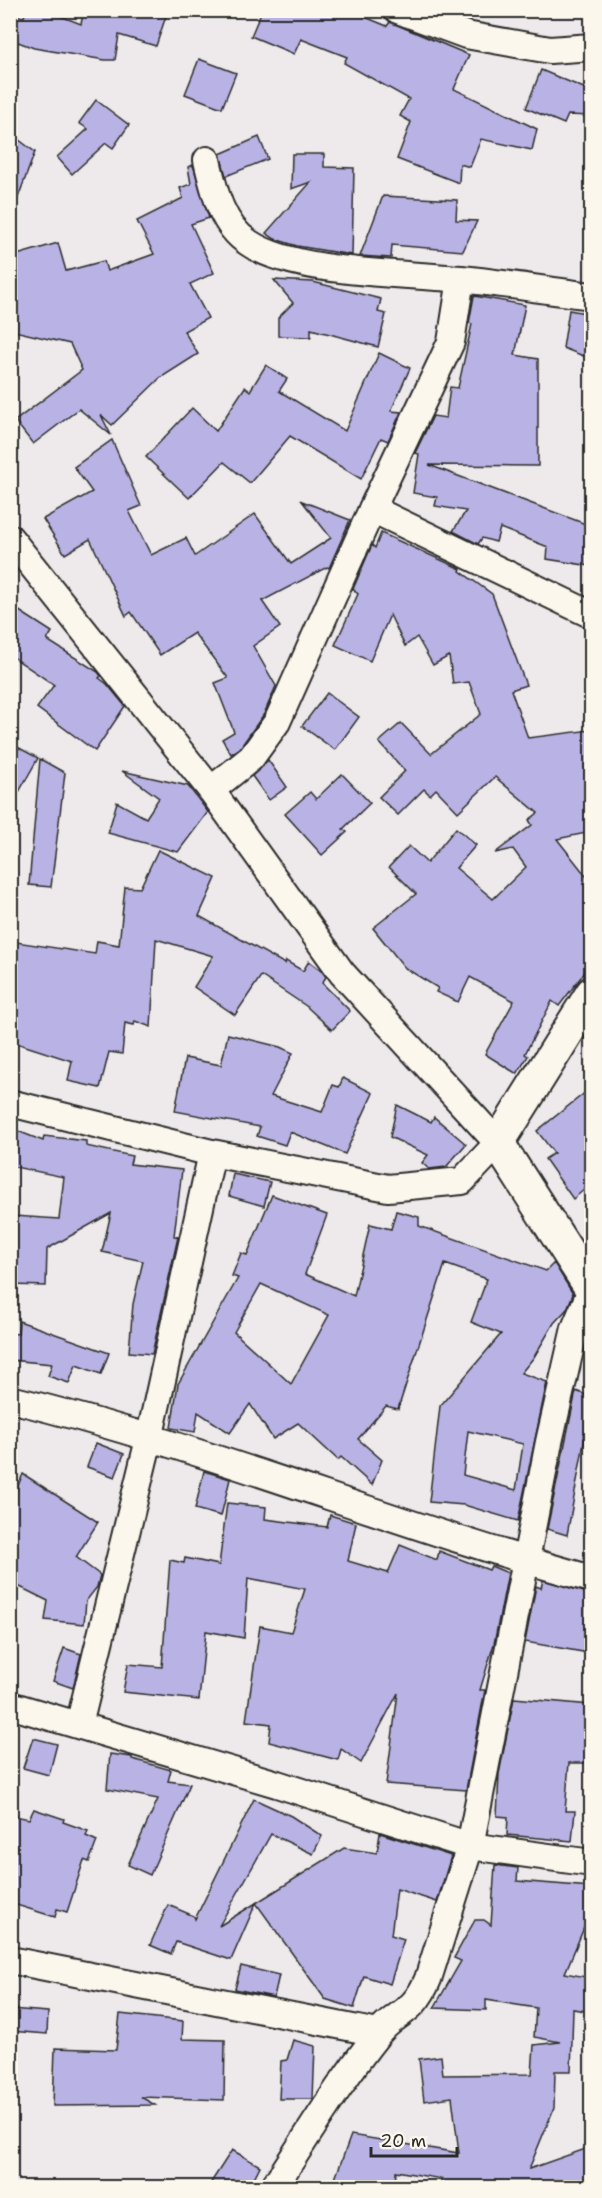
<svg xmlns="http://www.w3.org/2000/svg" width="602" height="2198" viewBox="0 0 602 2198" font-family="'Shantell Sans',sans-serif">
<style>
.building{fill:#b9b3e5;stroke:#2b2b2b;stroke-width:1.5;fill-rule:evenodd}
.lines{fill:none;stroke-linecap:round;stroke-linejoin:round}
.minor-casing{stroke:#2b2b2b;stroke-width:30}
.tertiary-casing{stroke:#2b2b2b;stroke-width:36}
.minor{stroke:#fbf7ec;stroke-width:26}
.tertiary{stroke:#fbf7ec;stroke-width:32}
</style>
<rect width="100%" height="100%" fill="#eee9eb"/>
<filter id="ink" filterUnits="userSpaceOnUse"><feTurbulence type="fractalNoise" baseFrequency=".0167" numOctaves="2"/><feDisplacementMap in="SourceGraphic" scale="12" xChannelSelector="R" yChannelSelector="G"/><feConvolveMatrix kernelMatrix="1 2 1 2 8 2 1 2 1" color-interpolation-filters="sRGB"/></filter>
<g filter="url(#ink)">
<g class="building">
<path d="M26 10H45L81 24 84 10H146L166 16 156 46 119 35 115 60H105L34 48 10 39V14L24 17Z"/>
<path d="M262 10H348L387 26 390 22 469 55 454 89 537 129 532 150 481 139 470 167 460 164 459 183 397 159 411 122 400 116 409 99 344 63 347 57 301 39 294 54 251 36Z"/>
<path d="M199 59 236 73 222 108 185 94Z"/>
<path d="M541 70 591 91V116L568 115 564 124 526 108Z"/>
<path d="M96 100 129 125 113 148 106 143 72 174 57 157 88 129 79 123Z"/>
<path d="M10 133 35 152 13 211H10Z"/>
<path d="M259 137 268 159 226 176 220 154Z"/>
<path d="M292 154H324V167L354 168 352 255 297 246 275 239 266 233 311 182 291 189Z"/>
<path d="M193 165 209 218 191 224 214 273 190 284 208 318 184 331 198 354 160 378 112 425 101 415 111 435 79 409 33 444 15 421 82 370 70 344 10 330V257L58 243 66 271 104 261 107 271 154 254 137 221 183 198 180 188 191 184 188 167Z"/>
<path d="M383 196 457 200 456 220 477 221 463 251 392 245 391 258 360 256Z"/>
<path d="M274 280 313 282 381 299 378 312 386 314 378 347 311 329V337L278 336V318L293 303Z"/>
<path d="M474 296 525 305 515 355 538 359V466L429 465 591 526V566L547 559 548 547 500 528 496 542 482 538 478 544 453 531 466 511 435 506 437 497 413 493 419 454 415 453 433 416 446 418 450 387 458 388 472 324 469 323Z"/>
<path d="M569 310 591 314V359L563 348Z"/>
<path d="M379 353 410 368 391 411 401 412 388 441 381 438 361 479 290 436 250 483 224 462 189 498 146 457 192 408 216 431 245 387 250 391 266 365 287 379 279 391 345 431Z"/>
<path d="M112 440 141 506 129 511 151 555 186 538 195 556 255 514 291 564 331 538 302 501 350 520 329 568 327 567 262 601 280 627 253 646 276 686 264 714 240 748 231 754 222 739 234 732 215 683 228 678 194 633 160 655 131 612 126 616 90 539 65 554 43 519 92 492 74 467Z"/>
<path d="M381 533 461 569 460 571 492 594 526 685 511 690 528 738 591 730V832L557 839 591 882V964L559 1006 552 1001 525 1054 528 1056 517 1074 485 1054 514 1001 470 977 458 1002 436 992 438 988 405 968 373 928 416 894 389 867 409 846 427 863 456 828 476 845 456 868 493 899 526 867 513 849 495 853 532 825 529 820 538 813 495 777 458 812 436 789 430 795 424 789 398 815 379 797 405 771 379 742 401 723 431 754 481 714 469 682 453 684 449 656 433 665 417 637 405 646 390 615 370 661 335 645 358 594 353 589 372 545 375 548Z"/>
<path d="M10 605 52 632 47 640 98 672 101 676 99 678 107 684 125 706 95 751 37 708 54 685 10 655Z"/>
<path d="M327 693 359 717 335 750 302 726Z"/>
<path d="M10 743 38 758 10 808Z"/>
<path d="M40 759 65 773 51 887 29 885Z"/>
<path d="M268 760 287 787 269 800 252 776Z"/>
<path d="M122 771 188 786 208 812 178 852 108 833 117 802 146 818 159 798Z"/>
<path d="M342 774 370 803 343 829 347 832 322 855 285 814 310 792 316 799Z"/>
<path d="M158 850 216 878 199 916 285 964 286 961 303 971 309 961 321 970 326 977 322 983 350 1011 332 1030 306 1006 261 976 235 1015 194 987 213 956 156 939 151 1027 135 1021 134 1025 125 1023 122 1054 109 1052 100 1088 68 1081 72 1061 10 1041V941L95 954 97 941 119 945 125 887 140 888Z"/>
<path d="M228 1034 280 1047 293 1053 271 1096 322 1112 333 1085 339 1087 343 1078 373 1093 345 1154 290 1132 285 1145 257 1136 260 1127 175 1111 185 1058 221 1065Z"/>
<path d="M591 1088V1184L573 1199 545 1159 554 1153 537 1131Z"/>
<path d="M397 1105 431 1122 434 1117 466 1144 446 1167 429 1169 422 1163 428 1155 390 1137Z"/>
<path d="M10 1128 43 1141 44 1136 86 1141V1146L132 1156 130 1164 182 1170 174 1236 178 1237 152 1354 129 1352 133 1304 143 1261 102 1252 111 1213 47 1249 46 1286 12 1285 14 1216 59 1219 64 1177 10 1166Z"/>
<path d="M233 1174 270 1182 264 1206 229 1196Z"/>
<path d="M272 1195 327 1215 305 1274 354 1296 370 1224 391 1229 396 1211 419 1217V1226L546 1271 554 1263 573 1294 567 1309 554 1323 534 1357 521 1373 547 1382 518 1521 464 1505 429 1502 440 1406 501 1334 471 1322 487 1279 445 1264 398 1409 386 1406 358 1439 382 1460 372 1485 341 1457 338 1460 298 1423 273 1439 250 1404 230 1433 198 1412 195 1432 171 1428 178 1384 238 1278 232 1276 241 1253 247 1255ZM261 1284 329 1315 291 1384 234 1332ZM468 1431 523 1444 516 1490 463 1475Z"/>
<path d="M19 1321 109 1353 101 1374 76 1365 69 1383 48 1376 52 1364 10 1360V1333L18 1334Z"/>
<path d="M576 1391 591 1397V1405L567 1535 547 1529Z"/>
<path d="M96 1443 124 1454 115 1477 87 1467Z"/>
<path d="M204 1471 230 1479 221 1516 195 1509Z"/>
<path d="M23 1474 98 1522 76 1557 100 1575 97 1587 86 1601 84 1624 45 1620 48 1601 10 1582V1504Z"/>
<path d="M227 1503 266 1507 265 1519 327 1527 330 1515 356 1523 348 1561 388 1573 400 1545 437 1560 439 1551 489 1570 491 1566 508 1573 494 1644 480 1690H485L466 1790 386 1784 398 1693 361 1763 341 1749 338 1760 269 1742 271 1724 246 1721 260 1626 291 1632 305 1589 248 1578 244 1638 206 1631 199 1700 123 1692 128 1664 162 1667 170 1560 184 1563 185 1558 219 1565Z"/>
<path d="M543 1580 591 1594 589 1653 525 1642 536 1586 541 1588Z"/>
<path d="M64 1648 81 1654 73 1688 53 1681Z"/>
<path d="M514 1698 591 1705V1763H569L565 1811H575L572 1841 507 1835 508 1817 497 1816 499 1774Z"/>
<path d="M33 1738 57 1744 49 1775 23 1768Z"/>
<path d="M110 1754 132 1757V1759L171 1770 168 1781 190 1784 150 1875 128 1865 158 1799 107 1789Z"/>
<path d="M254 1799 291 1816 322 1836 313 1854 271 1834 219 1926 256 1903 231 1960 176 1942 171 1954 150 1945 168 1905 194 1916 195 1919Z"/>
<path d="M34 1809 64 1819 63 1822 88 1831 86 1836 97 1841 89 1862 84 1860 67 1912 57 1909 55 1917 10 1903V1815L29 1819Z"/>
<path d="M380 1833 451 1856 437 1902 397 1889 391 1935 404 1939 390 1984 364 1976 354 2008 325 1999 256 1903 344 1848 377 1853Z"/>
<path d="M495 1865 518 1868 517 1881 591 1887V1911L565 1973 591 1978V2012L573 2009 571 2071H555L554 2108 529 2169 591 2147V2187H441L442 2179 396 2171 395 2187H332L351 2135 459 2153 452 2097 424 2101 419 2059 441 2056 443 2075 532 2074 534 2045 560 2042 534 2037 536 2008 486 2000V2010L434 2008 461 1961 454 1958 475 1920H484L491 1925Z"/>
<path d="M241 1966 279 1975 274 1997 235 1989Z"/>
<path d="M10 2009 48 2012 47 2034 10 2031Z"/>
<path d="M120 2014 183 2021 182 2039 225 2040 224 2100 141 2097 155 2105 53 2106 55 2048 116 2050Z"/>
<path d="M293 2040 315 2046 313 2099H279L281 2061 287 2060Z"/>
<path d="M232 2150 260 2166 253 2180 259 2184 258 2187H208Z"/>
</g>
<g class="lines">
<defs>
<g id="minor">
<path d="M398 10 466 35 550 50 592 47"/>
<path d="M207 160C214 190 221 225 249 243 295 274 403 273 460 279 504 283 548 291 592 296"/>
<path d="M372 509 592 615"/>
<path d="M10 538 211 790 342 973 498 1143 462 1181 388 1188 212 1153 10 1103"/>
<path d="M211 790 251 758 277 722 372 509 451 342 461 279"/>
<path d="M10 1399C208 1447 396 1526 592 1579"/>
<path d="M10 1705 277 1784 470 1846 592 1863"/>
<path d="M79 1725 150 1435 212 1153"/>
<path d="M10 1960 378 2033"/>
<path d="M273 2188C307 2137 339 2083 377 2035 396 2011 413 2015 428 1979L470 1846 549 1442 575 1328 591 1290"/>
</g>
<path id="tertiary" d="M592 993 498 1143 592 1290"/>
</defs>
<use href="#minor" class="minor-casing"/>
<use href="#tertiary" class="tertiary-casing"/>
<use href="#minor" class="minor"/>
<use href="#tertiary" class="tertiary"/>
</g>
</g>
<rect width="602" height="2198" fill="none" stroke="#fbf7ec" stroke-width="36"/>
<rect x="18" y="18" width="566" height="2162" fill="none" stroke="#2b2b2b" stroke-width="2" filter="url(#ink)"/>
<path d="M371 2147v9h86v-9" fill="none" stroke="#2b2b2b" stroke-width="3"/>
<text x="380" y="2147" font-size="18" fill="#2b2b2b" stroke="#fbf7ec" stroke-width="4.5" paint-order="stroke">20 m</text>
</svg>
